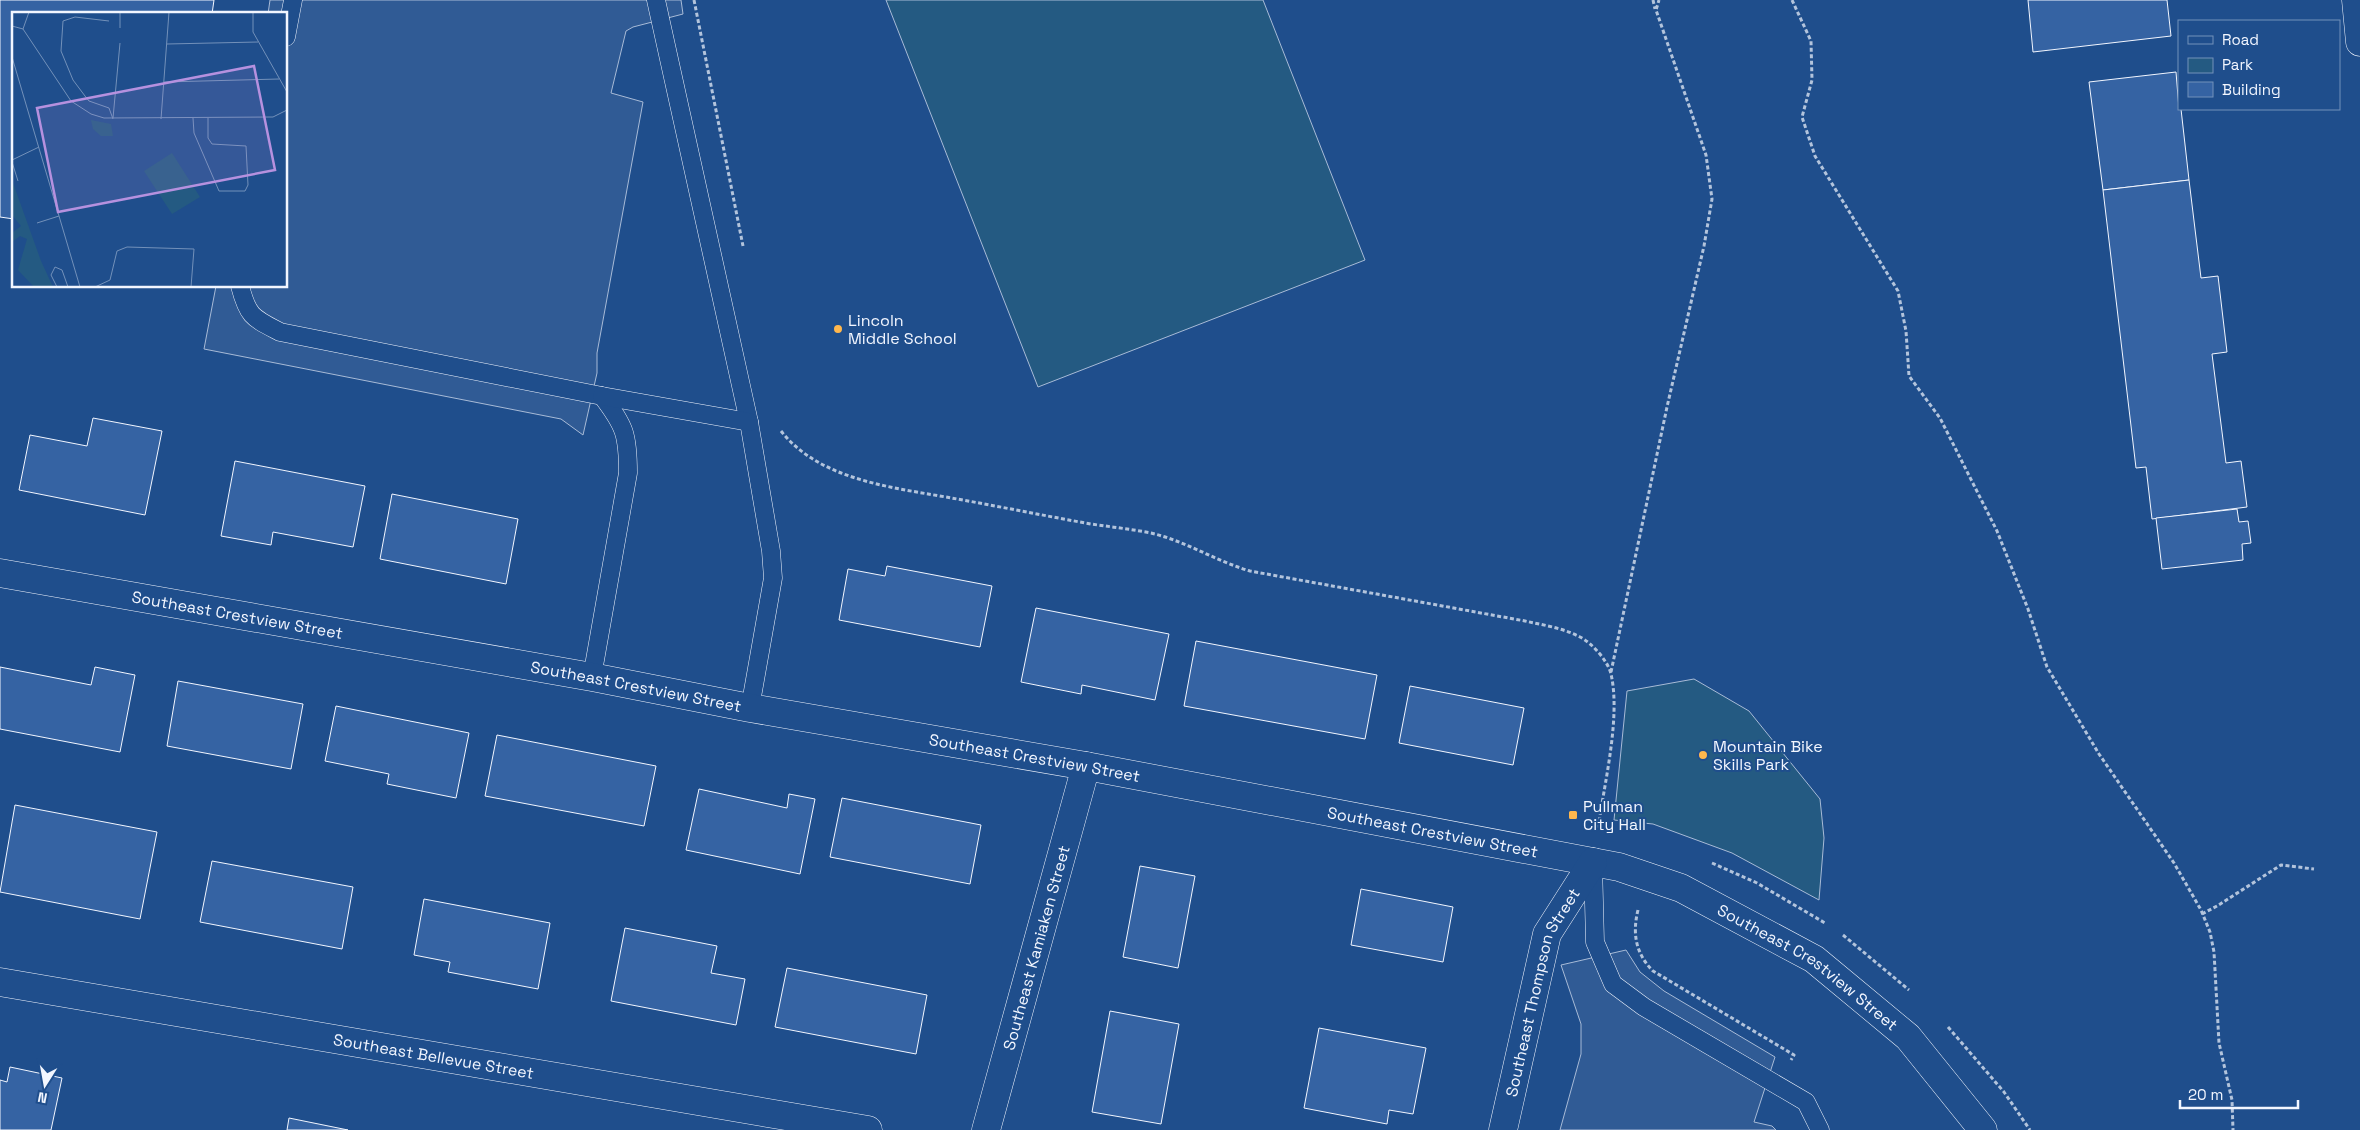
<svg xmlns="http://www.w3.org/2000/svg" width="2360" height="1130" viewBox="0 0 2360 1130" font-family="'Space Grotesk',sans-serif">
<style>
.green{fill:#245a82;stroke:#a8bbd7}
.parking{fill:#305b95;stroke:#a8bbd7}
.building{fill:#3563a3;stroke:#f2f6ff}
.lines{fill:none;stroke-linecap:round;stroke-linejoin:round}
.service-casing{stroke:#f2f6ff;stroke-width:19}
.minor-casing{stroke:#f2f6ff;stroke-width:29}
.primary-casing{stroke:#f2f6ff;stroke-width:29}
.path{stroke:#b3c4dc;stroke-width:3;stroke-dasharray:4 2.5;stroke-linecap:butt}
.service{stroke:#1f4e8c;stroke-width:18}
.minor{stroke:#1f4e8c;stroke-width:28}
.primary{stroke:#1f4e8c;stroke-width:28}
.poi-dot{fill:#ffb74d;stroke:#1f4e8c;stroke-width:2}
.labels{text-anchor:middle;stroke-width:4;stroke-linejoin:round;paint-order:stroke}
.poi-label{font-size:16px;fill:#f2f6ff;stroke:#1f4e8c;text-anchor:start}
.street-label{font-size:16px;fill:#f2f6ff;stroke:#1f4e8c}
.inset-road{fill:none;stroke:#7391ba;stroke-width:1}
.view{fill:#b691df;fill-opacity:0.15;stroke:#b691df;stroke-width:2.5}
.inset-edge{fill:none;stroke:#f2f6ff;stroke-width:2.5}
</style>
<rect width="100%" height="100%" fill="#1f4e8c"/>
<g class="green">
<path d="M886 0H1263L1365 260 1038 387Z"/>
<path d="M1694 679 1749 711 1820 799 1824 838 1819 900 1732 853 1653 824 1614 820 1627 691Z"/>
</g>
<g class="parking">
<path d="M270 0H681L683 14 633 27 626 31 611 93 643 102 597 353V373L583 435 561 419 204 349 216 286H286V14H268Z"/>
<path d="M1626 950 1640 972 1664 991 1775 1057 1754 1122 1772 1126 1776 1130H1560L1581 1054V1024L1561 965Z"/>
</g>
<g class="building">
<path d="M0 0H214L212 14H14V219L0 217Z"/>
<path d="M2028 0H2167L2171 36 2033 52Z"/>
<path d="M2176 72 2179 109H2181L2189 180 2103 190 2089 82Z"/>
<path d="M2189 180 2201 278 2218 276 2227 352 2212 354 2226 463 2241 461 2247 507 2152 519 2146 467 2136 468 2103 190Z"/>
<path d="M93 418 162 431 145 515 19 490 30 435 87 446Z"/>
<path d="M235 461 365 486 353 547 273 532 271 545 221 536Z"/>
<path d="M392 494 518 519 506 584 380 559Z"/>
<path d="M2237 509 2239 522 2248 521 2251 543 2242 544 2243 560 2162 569 2156 518Z"/>
<path d="M887 566 992 586 980 647 839 620 848 569 885 576Z"/>
<path d="M1036 608 1169 634 1155 700 1082 685 1081 694 1021 682Z"/>
<path d="M1196 641 1377 675 1365 739 1184 706Z"/>
<path d="M0 667 91 685 95 667 135 675 120 752 0 729Z"/>
<path d="M178 681 303 704 291 769 167 746Z"/>
<path d="M1410 686 1524 708 1513 765 1399 743Z"/>
<path d="M336 706 469 733 456 798 387 784 389 774 325 761Z"/>
<path d="M497 735 656 766 644 826 485 796Z"/>
<path d="M699 789 787 808 789 794 815 799 800 874 686 850Z"/>
<path d="M842 798 981 825 970 884 830 857Z"/>
<path d="M15 805 157 832 140 919 0 892Z"/>
<path d="M212 861 353 887 342 949 200 922Z"/>
<path d="M1140 866 1195 876 1178 968 1123 957Z"/>
<path d="M1361 889 1453 907 1443 962 1351 945Z"/>
<path d="M424 899 550 923 538 989 448 972 450 962 414 955Z"/>
<path d="M625 928 717 946 711 973 745 979 736 1025 611 1001Z"/>
<path d="M787 968 927 995 916 1054 775 1027Z"/>
<path d="M1110 1011 1179 1024 1161 1124 1092 1112Z"/>
<path d="M1319 1028 1426 1048 1413 1114 1389 1110 1387 1124 1304 1108Z"/>
<path d="M10 1067 62 1078 51 1130H0V1080L7 1082Z"/>
<path d="M289 1118 348 1130H287Z"/>
</g>
<g class="lines">
<defs>
<g id="service">
<path d="M656 0 749 422 771 551 773 578 750 708"/>
<path d="M286 37 293 0"/>
<path d="M240 286C248 317 253 318 280 332L602 396C625 426 628 435 628 473L592 677"/>
<path d="M602 396 749 422"/>
<path d="M1593 863 1595 942 1613 984 1644 1007 1806 1102 1820 1130"/>
</g>
<g id="minor">
<path id="s1" d="M0 573 592 677 750 708 1086 766 1619 867 1681 888 1814 959 1908 1037 1983 1130"/>
<path id="s2" d="M0 982 868 1130"/>
<path id="s3" d="M986 1130 1086 766"/>
<path id="s4" d="M1503 1130 1547 934 1593 862"/>
</g>
<path id="primary" d="M2356 0 2360 42"/>
</defs>
<use href="#service" class="service-casing"/>
<use href="#minor" class="minor-casing"/>
<use href="#primary" class="primary-casing"/>
<g class="path">
<path d="M694 0 743 246"/>
<path d="M1653 0 1655 9"/>
<path d="M1792 0 1811 41 1812 80 1802 117 1815 156 1898 291 1906 331 1909 376 1940 418 1997 531 2028 609 2047 667 2099 754 2174 863 2201 910 2210 932 2214 952 2219 1043 2232 1100 2233 1130"/>
<path d="M781 431C821 482 898 488 957 499 1002 507 1046 516 1091 524 1111 527 1131 529 1151 533 1185 541 1216 561 1250 571L1525 621C1543 625 1563 628 1580 637 1592 643 1608 661 1611 674 1621 718 1604 784 1598 829"/>
<path d="M1611 672 1667 407 1704 246 1712 199 1706 155 1656 10 1659 0"/>
<path d="M1712 863 1757 883 1825 923"/>
<path d="M1638 910C1632 934 1636 954 1653 971L1794 1055 1791 1060"/>
<path d="M2202 914 2217 906 2281 865 2314 869"/>
<path d="M1843 935 1909 990"/>
<path d="M1948 1027 2004 1092 2030 1130"/>
</g>
<use href="#service" class="service"/>
<use href="#minor" class="minor"/>
<use href="#primary" class="primary"/>
</g>
<g class="poi-dot">
<circle cx="838" cy="329" r="5"/>
<circle cx="1703" cy="755" r="5"/>
<rect x="1568" y="810" width="10" height="10" rx="2.5"/>
</g>
<g class="labels">
<g class="poi-label">
<text x="848" y="326">Lincoln<tspan x="848" dy="18">Middle School</tspan></text>
<text x="1713" y="752">Mountain Bike<tspan x="1713" dy="18">Skills Park</tspan></text>
<text x="1583" y="812">Pullman<tspan x="1583" dy="18">City Hall</tspan></text>
</g>
<g class="street-label">
<text dy="6" stroke="none"><textPath href="#s1" startOffset="241">Southeast Crestview Street</textPath></text>
<text dy="6" stroke="none"><textPath href="#s1" startOffset="646">Southeast Crestview Street</textPath></text>
<text dy="6" stroke="none"><textPath href="#s1" startOffset="1051">Southeast Crestview Street</textPath></text>
<text dy="6" stroke="none"><textPath href="#s1" startOffset="1456">Southeast Crestview Street</textPath></text>
<text dy="6" stroke="none"><textPath href="#s3" startOffset="189">Southeast Kamiaken Street</textPath></text>
<text dy="6" stroke="none"><textPath href="#s1" startOffset="1861">Southeast Crestview Street</textPath></text>
<text dy="6" stroke="none"><textPath href="#s4" startOffset="144">Southeast Thompson Street</textPath></text>
<text dy="6" stroke="none"><textPath href="#s2" startOffset="440">Southeast Bellevue Street</textPath></text>
</g>
</g>
<g transform="translate(12 12)">
<rect width="275" height="275" fill="#1f4e8c"/>
<path d="M79 108 99 112 101 124H89L81 117ZM160 141 188 185 160 202 132 159ZM0 168 29 249 41 275H22L6 258 15 227 8 224 0 230V221L9 214 0 203Z" fill="#245a82"/>
<path class="inset-road" d="M108 0V16M241 0V20L275 80M97 9 63 5 51 9 49 39 61 68 73 84 77 89 97 96 101 107M0 14 11 17 59 89 79 102 92 106 261 105 275 98M11 17 17 0M155 32 246 30M0 45 68 275M152 70 267 67M101 106 108 31M181 106 182 121 207 179H233L236 173 234 134 200 132 196 126V106M149 107 157 0M0 148 27 135M0 150 6 169M25 211 47 204M45 275 39 263 43 255 50 258 56 275M83 275 98 268 105 239 115 235 182 237 179 275"/>
<path class="view" d="M242 54 263 158 46 200 25 96Z"/>
<rect width="275" height="275" class="inset-edge"/>
</g>
<rect x="2178" y="20" width="162" height="90" fill="#1f4e8c" stroke="#7391ba"/>
<rect x="2188" y="36" width="25" height="8" fill="#1f4e8c" stroke="#7391ba"/>
<text x="2222" y="45" font-size="15" fill="#f2f6ff">Road</text>
<rect x="2188" y="58" width="25" height="15" fill="#245a82" stroke="#7391ba"/>
<text x="2222" y="70" font-size="15" fill="#f2f6ff">Park</text>
<rect x="2188" y="82" width="25" height="15" fill="#3563a3" stroke="#7391ba"/>
<text x="2222" y="95" font-size="15" fill="#f2f6ff">Building</text>
<g transform="translate(45 1085) rotate(191)" stroke="#1f4e8c" stroke-width="4" paint-order="stroke">
<path d="M0-4L9 19L0 12L-9 19Z" fill="#f2f6ff"/>
<text y="-8" font-size="14" font-weight="bold" text-anchor="middle" fill="#f2f6ff">N</text>
</g>
<path d="M2180 1100v8h118v-8" fill="none" stroke="#f2f6ff" stroke-width="2.5"/>
<text x="2188" y="1100" font-size="15" fill="#f2f6ff" stroke="#1f4e8c" stroke-width="4" paint-order="stroke">20 m</text>
</svg>
